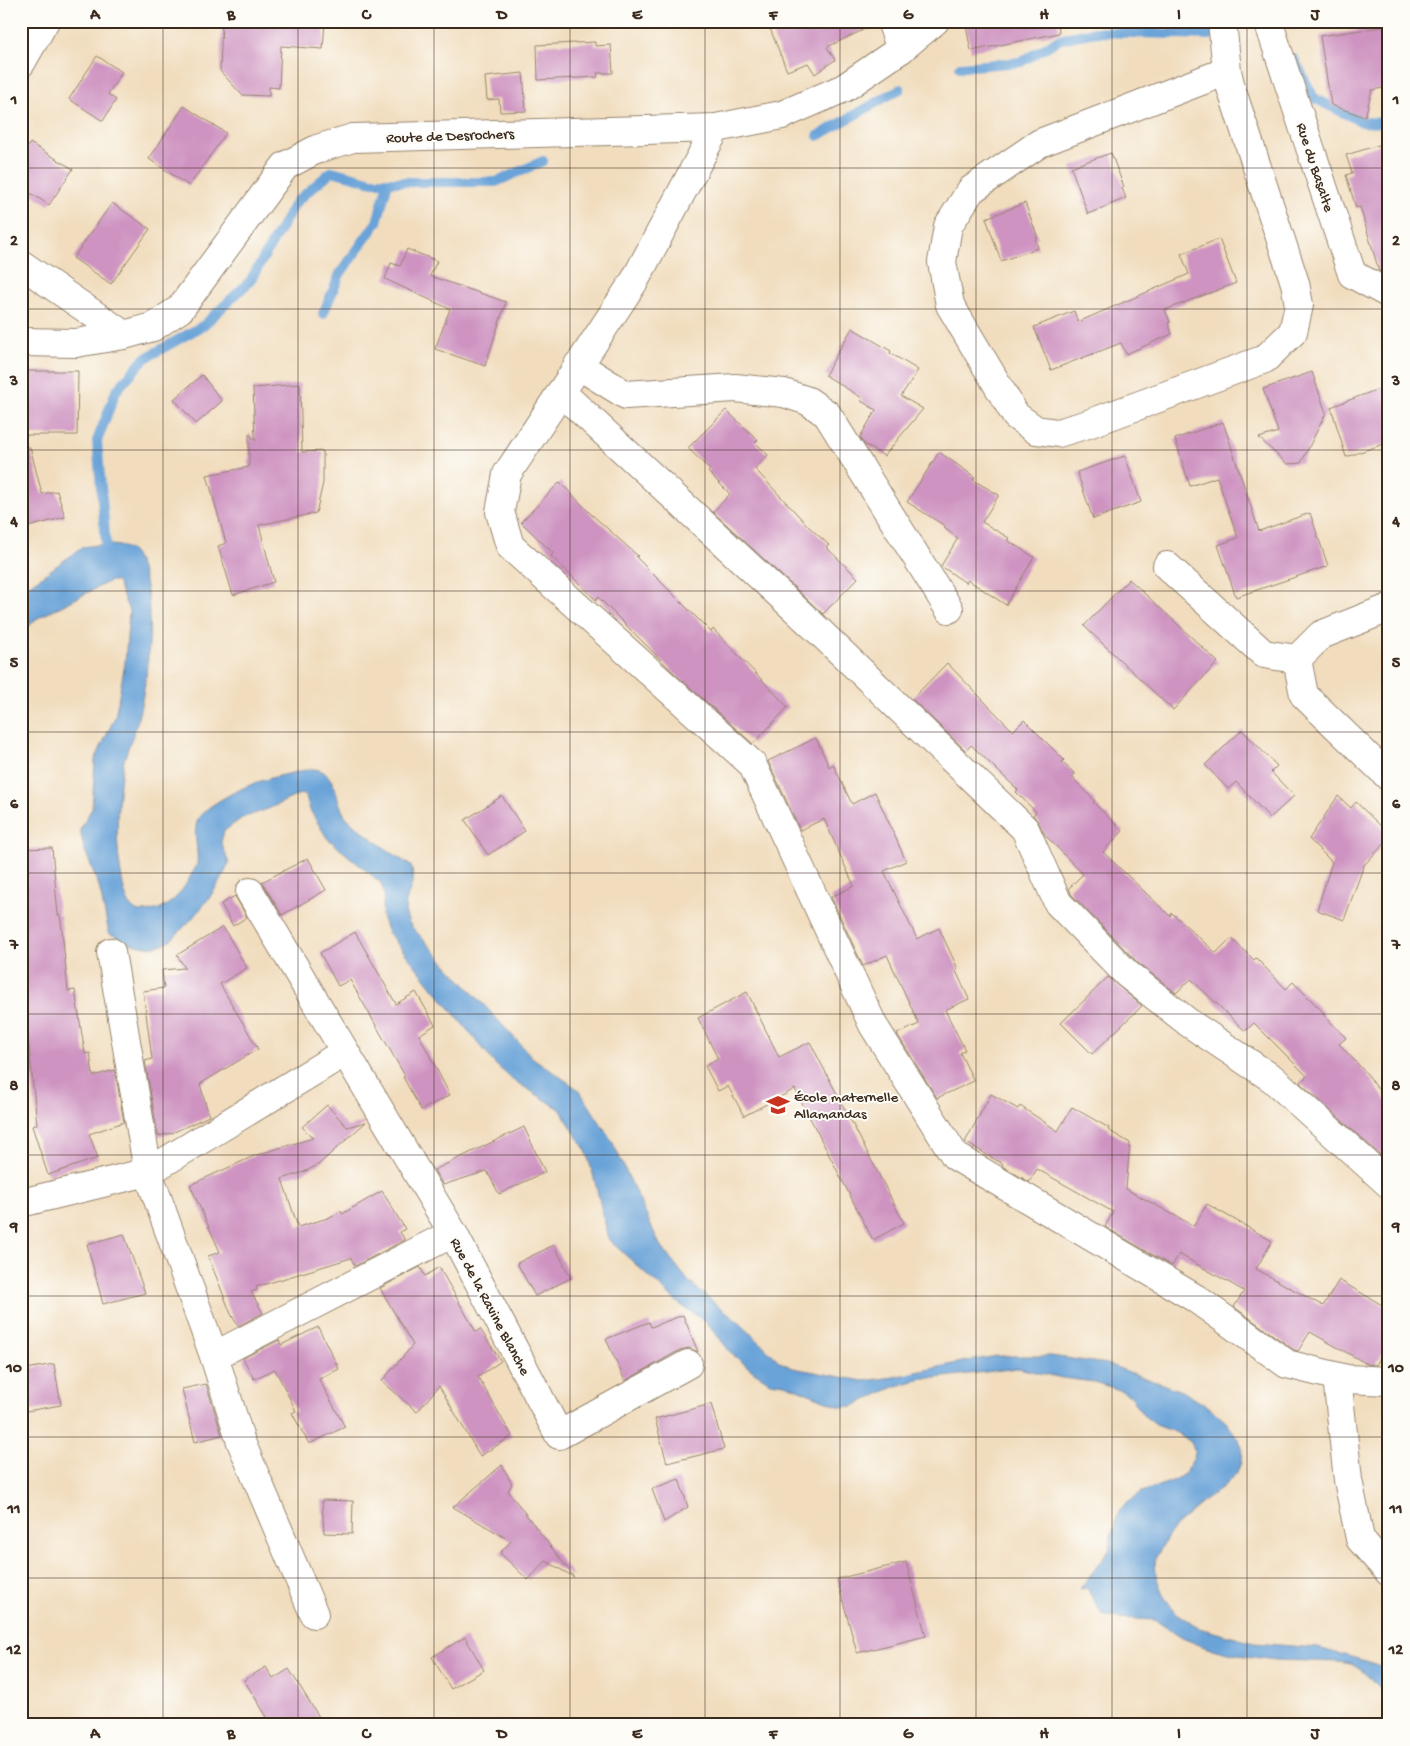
<svg xmlns="http://www.w3.org/2000/svg" width="1410" height="1746" viewBox="0 0 1410 1746" font-family="'Gochi Hand',sans-serif">
<style>
.water{fill:#69a3d8;stroke:#52667b}
.lines{fill:none;stroke-linecap:round;stroke-linejoin:round}
.stream{stroke:#69a3d8;stroke-width:10}
.building{fill:#ce93c1}
.minor-casing{stroke:#96846e;stroke-width:30}
.minor{stroke:#fff;stroke-width:28}
.grid{fill:none;stroke:#3b2a1e;stroke-width:1;stroke-opacity:0.55}
.labels{text-anchor:middle;stroke-width:4;stroke-linejoin:round;paint-order:stroke}
.street-label{font-size:15px;fill:#3b2a1e;stroke:#fdfcf7}
.poi-label{font-size:15px;fill:#3b2a1e;stroke:#fdfcf7;text-anchor:start}
.neatline{fill:none;stroke:#3b2a1e;stroke-width:2}
.grid-label{font-size:16px;text-anchor:middle;font-weight:bold;fill:#3b2a1e}
</style>
<rect width="100%" height="100%" fill="#fdfcf7"/>
<filter id="ink" filterUnits="userSpaceOnUse"><feTurbulence type="fractalNoise" baseFrequency=".02" numOctaves="2"/><feDisplacementMap in="SourceGraphic" scale="10" xChannelSelector="R" yChannelSelector="G"/><feConvolveMatrix kernelMatrix="1 2 1 2 8 2 1 2 1" color-interpolation-filters="sRGB"/></filter>
<filter id="wash" filterUnits="userSpaceOnUse"><feTurbulence type="fractalNoise" baseFrequency=".0096" numOctaves="4" result="noise"/><feDisplacementMap in="SourceGraphic" scale="20" xChannelSelector="R" yChannelSelector="G"/><feGaussianBlur stdDeviation="1.12" result="paint"/><feColorMatrix in="noise" values="0 0 0 0 0 0 0 0 0 0 0 0 0 0 0 0 0 1.4 0 .05"/><feComposite in="paint" operator="in"/></filter>
<g filter="url(#wash)">
<rect width="100%" height="100%" fill="#f1ddbe"/>
<path class="water" d="M97 545C108 545 120 544 130 550 134 553 136 558 138 562 158 600 148 682 137 722 133 738 125 753 122 769 116 808 115 847 123 885 125 894 129 912 141 912 165 912 179 898 190 877 192 873 196 868 197 864 199 850 192 833 198 819 204 806 245 786 258 782 275 776 293 773 310 769 336 767 335 798 344 814 346 818 352 822 355 825 373 840 392 853 411 866 419 889 395 901 411 926L533 1058 579 1090 612 1141 660 1245 690 1283 742 1325 780 1362 793 1368 863 1381 894 1377 962 1362 997 1356H1051L1107 1364 1184 1392 1210 1408 1227 1423 1239 1440 1242 1448 1241 1463 1236 1474 1224 1486 1208 1498 1175 1526 1164 1543 1155 1559 1156 1576 1163 1595 1176 1613 1199 1628 1254 1643 1318 1648 1373 1663 1389 1671V1696L1360 1669 1351 1664 1339 1662 1276 1660 1237 1655 1207 1648 1182 1638 1155 1620 1120 1618 1102 1615 1087 1588 1080 1589 1110 1549 1111 1536 1119 1511 1126 1503 1142 1492 1175 1480 1184 1474 1194 1458 1195 1451 1191 1442 1175 1432 1156 1425 1143 1415 1131 1396 1120 1390 1094 1382 1062 1378 1018 1368 936 1378H923L894 1387 853 1406 841 1407 785 1384 770 1382 754 1372 731 1353 708 1324 677 1302 609 1240 594 1178 586 1151 560 1109 513 1080 495 1064 387 931 382 916 384 894 381 883 327 838 310 810 306 796 300 794 268 809 242 818 224 831 221 842 229 863C218 889 202 909 182 929 175 936 168 944 157 946 138 949 125 941 109 933L99 886 84 848 80 830 92 808 95 760 115 717 125 663 129 611 118 584 115 581H110L38 618 21 633V592L28 586 83 547Z"/>
<g class="lines">
<g class="stream">
<path d="M1294 59 1314 98 1362 122 1389 123"/>
<path d="M960 67 1021 62 1060 39 1095 32 1210 35"/>
<path d="M818 136 900 89"/>
<path d="M323 314 340 274 377 222 388 183"/>
<path d="M102 556 106 545 97 441 116 391 144 359 204 325 250 281 296 202 332 171 372 182H496L543 161"/>
</g>
</g>
<g id="blocks">
<g class="building">
<path d="M222 21H325L323 49 281 46 279 88 269 87V96L242 95 220 71Z"/>
<path d="M767 21H876V24L827 47 835 60 815 74 808 63 787 71Z"/>
<path d="M965 21H1058L1059 33 971 51Z"/>
<path d="M1389 26V87L1372 90 1365 117 1331 105 1320 36Z"/>
<path d="M595 42V46L611 45 613 73H597L598 77 538 80 537 45Z"/>
<path d="M97 56 122 72 108 94 116 100 103 121 69 99Z"/>
<path d="M523 73 526 111 500 112 499 99 487 100 485 77Z"/>
<path d="M184 106 226 133 189 186 149 159Z"/>
<path d="M1389 142V276L1379 271 1360 207 1356 208 1346 175 1352 173 1346 155Z"/>
<path d="M30 143 73 169 49 205 21 187V156Z"/>
<path d="M1111 153 1124 187 1122 188 1126 198 1088 214 1071 167Z"/>
<path d="M112 203 150 229 111 284 73 258Z"/>
<path d="M1025 203 1038 238H1035L1038 248 1001 261 986 218Z"/>
<path d="M1219 239 1236 283 1165 310 1170 322 1168 323 1172 334 1126 354 1121 343 1051 370 1034 327 1074 311 1078 322 1189 274 1181 254Z"/>
<path d="M407 249 437 261 430 276 506 302 485 366 435 349 450 309 385 279 391 263 400 266Z"/>
<path d="M852 328 891 351 890 353 918 370 901 396 923 409 884 456 864 444 860 437 876 410 861 401 862 398 825 375Z"/>
<path d="M21 371H78L77 435H21Z"/>
<path d="M1312 372 1326 413 1301 463 1287 464 1259 438 1278 432 1263 389Z"/>
<path d="M202 375 222 401 196 424 174 399Z"/>
<path d="M300 384 302 452 323 451V483L316 513 259 525 274 582 233 595 218 546 226 543 207 475 249 467V433L255 441 253 388Z"/>
<path d="M1389 385V442L1346 457 1331 407Z"/>
<path d="M726 410 758 440 755 442 768 455 755 469 809 527 829 545 826 547 858 578 823 614 713 512 730 494 708 472 710 470 688 448Z"/>
<path d="M1223 422 1259 531 1310 513 1328 566 1236 597 1218 545 1238 538 1217 477 1190 486 1175 439Z"/>
<path d="M30 447 42 494 57 491 65 517 21 529V448Z"/>
<path d="M939 452 975 477 973 480 999 495 982 522 1009 538 1007 540 1034 557 1006 605 968 580 966 583 941 566 958 538 944 528 945 526 907 502Z"/>
<path d="M1125 456 1141 502 1093 519 1077 472Z"/>
<path d="M560 482 590 513 638 556 636 557 711 632 713 629 788 707 753 744 673 672 598 597 596 600 551 556 553 553 521 522Z"/>
<path d="M1129 579 1218 662 1173 710 1084 626Z"/>
<path d="M947 663 1013 731 1024 720 1064 760 1062 762 1075 774 1072 777 1095 801 1093 802 1123 831 1103 852 1170 916 1172 913 1216 953 1231 938 1254 960 1256 958 1286 989 1293 982 1324 1013 1323 1014 1346 1038 1339 1044 1368 1075 1389 1105V1163L1300 1083 1307 1076 1254 1023 1245 1031 1191 979 1176 993 1137 962 1071 894 1069 888 1083 874 1045 835 1039 823 1033 815 1036 812 1016 792 1018 790 971 745 966 751 912 699Z"/>
<path d="M1242 730 1277 766 1271 772 1294 796 1270 818 1236 782 1228 789 1205 765Z"/>
<path d="M816 738 829 767 833 764 852 804 875 792 906 861 884 871 917 939 939 928 958 969 956 971 969 999 945 1010 965 1050 960 1053 974 1081 937 1098 897 1034 919 1024 887 955 863 966 831 897 854 886 824 819 800 830 768 761Z"/>
<path d="M502 796 525 831 488 855 465 820Z"/>
<path d="M1338 796 1351 808 1356 802 1389 834V839L1364 865 1344 920 1317 910 1332 862 1309 839Z"/>
<path d="M52 848 58 915H60L62 930 68 991 75 990 85 1054 90 1053 93 1076 115 1070 124 1122 89 1134 98 1158 48 1175 32 1126 37 1124 28 1037 21 992V849Z"/>
<path d="M308 858 326 890 282 915 262 882Z"/>
<path d="M235 896 247 917 233 926 221 904Z"/>
<path d="M223 927 247 968 220 984 258 1049 200 1084 209 1116 172 1133 158 1136 145 1061 152 1059 143 991 164 988 162 970 185 968 177 955Z"/>
<path d="M355 932 396 1004 416 992 435 1025 419 1035 450 1095 421 1110 403 1077 405 1076 350 980 338 986 320 953Z"/>
<path d="M1108 977 1142 1006 1092 1054 1061 1023Z"/>
<path d="M747 992 779 1057 810 1042 904 1223 873 1240 795 1089 744 1116 728 1086 718 1091 705 1066 718 1059 698 1018Z"/>
<path d="M991 1094 1018 1109 1020 1106 1058 1131 1072 1107 1109 1128 1108 1130 1130 1143 1126 1189 1194 1226 1207 1204 1272 1241 1256 1269 1323 1306 1339 1280 1389 1309V1342L1376 1365 1367 1364 1310 1332 1298 1351 1294 1350 1234 1307 1244 1291 1179 1254 1172 1266 1105 1227 1113 1212 1037 1169 1029 1182 1002 1166 1003 1164 965 1142Z"/>
<path d="M327 1105 347 1127 366 1122 318 1165 304 1172 282 1179 298 1227 328 1218 341 1211 342 1214 382 1191 405 1229 400 1232 405 1240 355 1266 351 1258 256 1287 257 1290 251 1292 263 1313 238 1326 231 1314 208 1256 220 1252 190 1185 256 1155 313 1138 302 1127Z"/>
<path d="M524 1127 545 1172 499 1194 487 1171 443 1185 434 1170Z"/>
<path d="M124 1234 145 1293 103 1304 87 1244Z"/>
<path d="M554 1245 571 1278 535 1296 517 1263Z"/>
<path d="M420 1267 425 1276 439 1267 476 1332 480 1329 501 1361 478 1377 512 1436 480 1456 439 1386 417 1412 382 1381 413 1345 380 1288Z"/>
<path d="M683 1315 698 1352 689 1348 680 1350 625 1381 606 1339 649 1322 651 1327Z"/>
<path d="M318 1327 339 1369 319 1379 345 1427 309 1444 292 1413 296 1411 275 1369 254 1379 243 1358 279 1340 281 1345Z"/>
<path d="M54 1364 61 1405 21 1412V1370Z"/>
<path d="M206 1384 222 1435 195 1442 182 1389Z"/>
<path d="M711 1404 724 1449 667 1463 655 1419Z"/>
<path d="M502 1465 512 1484 508 1491 574 1577 546 1561 528 1580 500 1553 511 1541 453 1507Z"/>
<path d="M679 1479 688 1507 664 1522 652 1489Z"/>
<path d="M322 1500 353 1501 352 1534 324 1533Z"/>
<path d="M906 1562 926 1636 857 1653 837 1579Z"/>
<path d="M465 1637 484 1670 451 1689 432 1657Z"/>
<path d="M266 1667 273 1679 289 1669 324 1725H272L244 1680Z"/>
</g>
</g>
</g>
<g filter="url(#ink)">
<use href="#blocks" fill-opacity="0" stroke="#96846e" stroke-width="1"/>
<g class="lines">
<defs>
<g id="minor">
<path d="M891 21 901 49"/>
<path d="M1222 21 1227 71 1231 88 1295 283 1299 305 1293 332 1265 359 1088 424 1058 433 1036 430 1016 416 950 305 942 262 948 226 971 190 1040 143 1227 71"/>
<path d="M1268 21 1352 274 1389 294"/>
<path d="M21 63 45 21"/>
<path d="M716 128 635 280 507 474 500 512 510 546 752 764 873 1025 955 1156 1195 1298 1287 1364 1347 1379 1389 1381"/>
<path d="M21 264 124 335"/>
<path d="M21 342 76 343 124 335 153 327 180 309 285 166 317 149 353 138 716 128 782 115 844 88 901 49 935 21"/>
<path d="M578 365 626 395 735 388 784 393 808 401 827 414 949 609"/>
<path d="M561 392 821 633 1025 829 1058 903 1127 974 1189 1023 1273 1079 1389 1184"/>
<path d="M1167 566 1264 654 1297 659"/>
<path d="M1389 608 1321 635 1297 659 1304 695 1389 777"/>
<path d="M250 892 453 1233 559 1435 688 1364"/>
<path d="M111 952 148 1172 214 1356 241 1442 314 1614"/>
<path d="M21 1203 148 1172 345 1052"/>
<path d="M214 1356 453 1233"/>
<path d="M1337 1377 1348 1480 1360 1539 1389 1572"/>
</g>
</defs>
<use href="#minor" class="minor-casing"/>
<use href="#minor" class="minor"/>
</g>
</g>
<path class="grid" d="M163 21V1725M298 21V1725M434 21V1725M570 21V1725M705 21V1725M840 21V1725M976 21V1725M1112 21V1725M1247 21V1725M21 168H1389M21 309H1389M21 450H1389M21 591H1389M21 732H1389M21 873H1389M21 1014H1389M21 1155H1389M21 1296H1389M21 1437H1389M21 1578H1389"/>
<defs>
<symbol id="school-bare" viewBox="-9 -9 18 18"><path d="M0-5L7-2L0 1L-7-2ZM-4 1L0 2.5L4 1V4Q0 6-4 4Z" fill="#c8321e" stroke="#fdfcf7" stroke-width="2.5" paint-order="stroke"/></symbol>
</defs>
<g fill-rule="evenodd">
<use href="#school-bare" x="762" y="1089" width="32" height="32"/>
</g>
<g class="labels">
<g class="street-label">
<text transform="translate(450 135) rotate(-2)" y="5">Route de Desrochers</text>
<text transform="translate(1316 167) rotate(72)" y="5">Rue du Basalte</text>
<text transform="translate(491 1306) rotate(62)" y="5">Rue de la Ravine Blanche</text>
</g>
<g class="poi-label">
<text x="794" y="1101">École maternelle<tspan x="794" dy="17">Allamandas</tspan></text>
</g>
</g>
<rect width="1410" height="1746" fill="none" stroke="#fdfcf7" stroke-width="55"/>
<rect x="28" y="28" width="1354" height="1690" class="neatline"/>
<g class="grid-label">
<text x="95" y="19">A</text>
<text x="231" y="19">B</text>
<text x="366" y="19">C</text>
<text x="502" y="19">D</text>
<text x="637" y="19">E</text>
<text x="773" y="19">F</text>
<text x="908" y="19">G</text>
<text x="1044" y="19">H</text>
<text x="1179" y="19">I</text>
<text x="1315" y="19">J</text>
<text x="14" y="104">1</text>
<text x="1396" y="104">1</text>
<text x="14" y="245">2</text>
<text x="1396" y="245">2</text>
<text x="14" y="385">3</text>
<text x="1396" y="385">3</text>
<text x="14" y="526">4</text>
<text x="1396" y="526">4</text>
<text x="14" y="667">5</text>
<text x="1396" y="667">5</text>
<text x="14" y="808">6</text>
<text x="1396" y="808">6</text>
<text x="14" y="949">7</text>
<text x="1396" y="949">7</text>
<text x="14" y="1090">8</text>
<text x="1396" y="1090">8</text>
<text x="14" y="1231">9</text>
<text x="1396" y="1231">9</text>
<text x="14" y="1372">10</text>
<text x="1396" y="1372">10</text>
<text x="14" y="1513">11</text>
<text x="1396" y="1513">11</text>
<text x="14" y="1654">12</text>
<text x="1396" y="1654">12</text>
<text x="95" y="1738">A</text>
<text x="231" y="1738">B</text>
<text x="366" y="1738">C</text>
<text x="502" y="1738">D</text>
<text x="637" y="1738">E</text>
<text x="773" y="1738">F</text>
<text x="908" y="1738">G</text>
<text x="1044" y="1738">H</text>
<text x="1179" y="1738">I</text>
<text x="1315" y="1738">J</text>
</g>
</svg>
